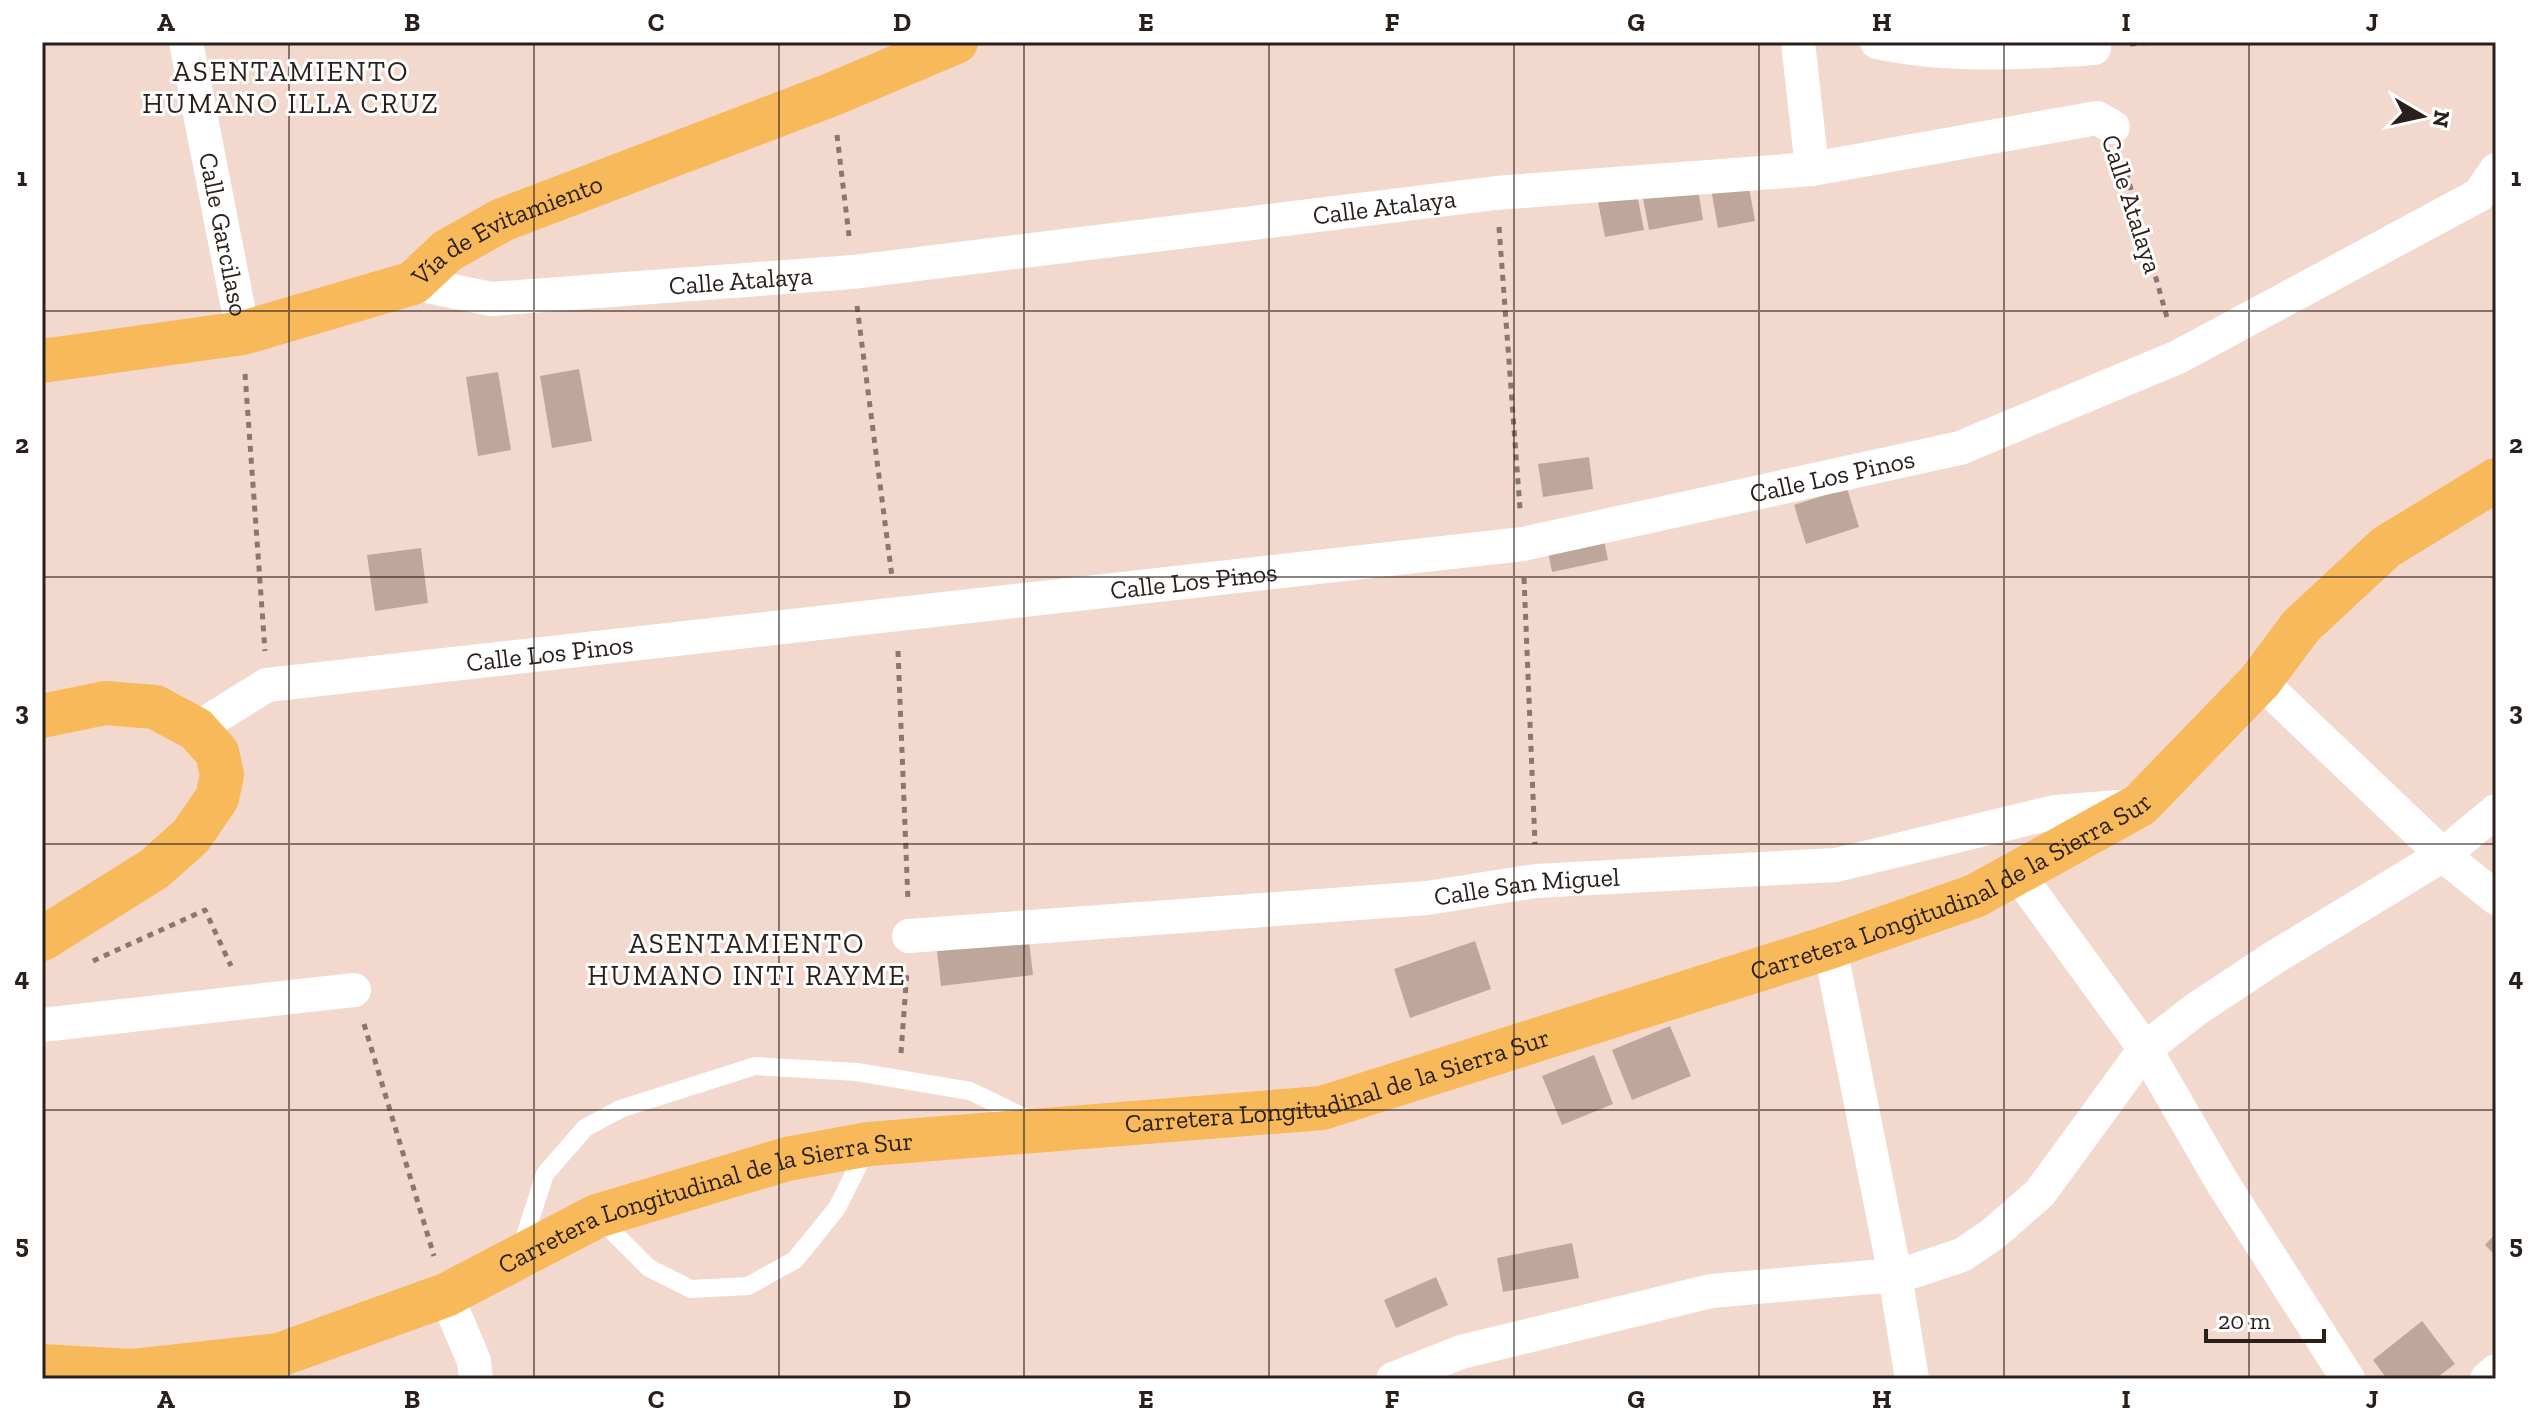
<svg xmlns="http://www.w3.org/2000/svg" width="2538" height="1421" viewBox="0 0 2538 1421" font-family="'Zilla Slab',serif">
<style>
.building{fill:#bfa69b}
.lines{fill:none;stroke-linecap:round;stroke-linejoin:round}
.path{stroke:#897770;stroke-width:5;stroke-dasharray:6 6;stroke-linecap:butt}
.lane{stroke:#fff;stroke-width:18}
.street{stroke:#fff;stroke-width:34}
.highway{stroke:#f7b959;stroke-width:44}
.grid{fill:none;stroke:#291f1b;stroke-width:2;stroke-opacity:0.55}
.labels{text-anchor:middle;stroke-width:6;stroke-linejoin:round;paint-order:stroke}
.street-label{font-size:26px;fill:#291f1b;stroke:#fff}
.neighbourhood-label{font-size:28px;letter-spacing:2px;fill:#291f1b;stroke:#fff}
.neatline{fill:none;stroke:#291f1b;stroke-width:3}
.grid-label{font-size:26px;text-anchor:middle;font-weight:bold;fill:#291f1b}
</style>
<rect width="100%" height="100%" fill="#f3d8cd"/>
<g class="building">
<path d="M1748 182 1755 221 1718 228 1711 189Z"/>
<path d="M1697 183 1703 220 1649 230 1642 193Z"/>
<path d="M1637 194 1644 230 1605 237 1598 202Z"/>
<path d="M579 369 592 441 552 448 540 376Z"/>
<path d="M498 372 511 450 478 456 466 377Z"/>
<path d="M1589 457 1593 489 1543 497 1538 464Z"/>
<path d="M1847 488 1859 527 1806 544 1794 505Z"/>
<path d="M1603 535 1608 560 1552 572 1547 547Z"/>
<path d="M421 548 428 603 375 611 367 555Z"/>
<path d="M1029 940 1033 975 941 986 937 951Z"/>
<path d="M1475 941 1491 989 1410 1018 1394 969Z"/>
<path d="M1670 1026 1691 1076 1632 1100 1612 1050Z"/>
<path d="M1594 1055 1613 1104 1562 1125 1542 1076Z"/>
<path d="M2496 1233V1256L2485 1245Z"/>
<path d="M1572 1243 1579 1278 1503 1292 1497 1258Z"/>
<path d="M1436 1277 1448 1305 1396 1328 1384 1300Z"/>
<path d="M2422 1321 2455 1364 2435 1379H2387L2373 1360Z"/>
</g>
<g class="lines">
<g class="path">
<path d="M2130 44 2153 42"/>
<path d="M837 135 849 236"/>
<path d="M2123 161 2168 321"/>
<path d="M1499 227 1520 509"/>
<path d="M857 306 892 577"/>
<path d="M245 374 265 651"/>
<path d="M1524 578 1535 844"/>
<path d="M898 651 908 901"/>
<path d="M93 961 205 910 231 966"/>
<path d="M364 1024 434 1256"/>
<path d="M901 1053 907 971"/>
</g>
<g class="lane">
<path d="M599 1218 649 1268 691 1289 748 1286 795 1260 837 1208 867 1148"/>
<path d="M520 1251 545 1174 585 1128 620 1109 755 1066 857 1072 970 1091 1030 1120"/>
</g>
<g class="street">
<path id="s1" d="M186 42 243 333"/>
<path d="M1798 42 1812 169"/>
<path d="M1877 42C1948 57 2022 53 2094 48"/>
<path id="s2" d="M413 283 491 299 853 272 1496 193 1812 169 2097 118 2113 127"/>
<path d="M2260 681 2443 855 2496 898"/>
<path id="s3" d="M196 729 267 685 1523 544 1960 448 2178 357 2479 195 2496 170"/>
<path d="M2017 873 2145 1049 2222 1182 2348 1379"/>
<path id="s4" d="M909 936 1427 898 1536 881 1836 865 2055 812 2131 806"/>
<path d="M1830 947 1895 1275 1912 1379"/>
<path d="M42 1025 354 990"/>
<path d="M446 1295 474 1361 476 1379"/>
<path d="M1393 1379 1461 1352 1711 1291 1895 1275 1914 1271 1962 1255 1993 1234 2040 1193 2145 1049 2195 1010 2275 957 2443 855 2496 811"/>
<path d="M2487 1379 2496 1371"/>
</g>
<g class="highway">
<path id="s5" d="M42 361 243 333 413 283 447 251 502 220 833 94 956 42"/>
<path d="M42 716 105 703 155 707 196 729 217 752 222 775 217 798 191 836 154 869 42 939"/>
<path id="s6" d="M42 1366 131 1371 279 1355 446 1295 597 1216 787 1159 869 1144 1322 1108 1830 947 1975 896 2140 805 2260 681 2301 626 2386 547 2496 480"/>
</g>
</g>
<path class="grid" d="M289 42V1379M534 42V1379M779 42V1379M1024 42V1379M1269 42V1379M1514 42V1379M1759 42V1379M2004 42V1379M2249 42V1379M42 311H2496M42 577H2496M42 844H2496M42 1110H2496"/>
<g class="labels">
<g class="street-label">
<text transform="translate(2132 204) rotate(72)" y="9">Calle Atalaya</text>
<text dy="9" stroke="none"><textPath href="#s2" startOffset="978">Calle Atalaya</textPath></text>
<text dy="9" stroke="none"><textPath href="#s5" startOffset="490">Vía de Evitamiento</textPath></text>
<text dy="9" stroke="none"><textPath href="#s1" startOffset="196">Calle Garcilaso</textPath></text>
<text dy="9" stroke="none"><textPath href="#s2" startOffset="330">Calle Atalaya</textPath></text>
<text dy="9" stroke="none"><textPath href="#s3" startOffset="1664">Calle Los Pinos</textPath></text>
<text dy="9" stroke="none"><textPath href="#s3" startOffset="1016">Calle Los Pinos</textPath></text>
<text dy="9" stroke="none"><textPath href="#s3" startOffset="368">Calle Los Pinos</textPath></text>
<text dy="9" stroke="none"><textPath href="#s6" startOffset="1990">Carretera Longitudinal de la Sierra Sur</textPath></text>
<text dy="9" stroke="none"><textPath href="#s4" startOffset="620">Calle San Miguel</textPath></text>
<text dy="9" stroke="none"><textPath href="#s6" startOffset="1342">Carretera Longitudinal de la Sierra Sur</textPath></text>
<text dy="9" stroke="none"><textPath href="#s6" startOffset="694">Carretera Longitudinal de la Sierra Sur</textPath></text>
</g>
<g class="neighbourhood-label">
<text x="291" y="81">ASENTAMIENTO<tspan x="291" dy="32">HUMANO ILLA CRUZ</tspan></text>
<text x="747" y="953">ASENTAMIENTO<tspan x="747" dy="32">HUMANO INTI RAYME</tspan></text>
</g>
</g>
<rect width="2538" height="1421" fill="none" stroke="#ffffff" stroke-width="88"/>
<g transform="translate(2422 116) rotate(99)" stroke="#ffffff" stroke-width="6" paint-order="stroke">
<path d="M0-6L14 30L0 20L-14 30Z" fill="#291f1b"/>
<text y="-12" font-size="22" font-weight="bold" text-anchor="middle" fill="#291f1b">N</text>
</g>
<path d="M2206 1329v12h118v-12" fill="none" stroke="#291f1b" stroke-width="4"/>
<text x="2218" y="1329" font-size="24" fill="#291f1b" stroke="#ffffff" stroke-width="6" paint-order="stroke">20 m</text>
<rect x="44" y="44" width="2450" height="1333" class="neatline"/>
<g class="grid-label">
<text x="166" y="31">A</text>
<text x="412" y="31">B</text>
<text x="656" y="31">C</text>
<text x="902" y="31">D</text>
<text x="1146" y="31">E</text>
<text x="1392" y="31">F</text>
<text x="1636" y="31">G</text>
<text x="1882" y="31">H</text>
<text x="2126" y="31">I</text>
<text x="2372" y="31">J</text>
<text x="22" y="186">1</text>
<text x="2516" y="186">1</text>
<text x="22" y="453">2</text>
<text x="2516" y="453">2</text>
<text x="22" y="720">3</text>
<text x="2516" y="720">3</text>
<text x="22" y="986">4</text>
<text x="2516" y="986">4</text>
<text x="22" y="1253">5</text>
<text x="2516" y="1253">5</text>
<text x="166" y="1408">A</text>
<text x="412" y="1408">B</text>
<text x="656" y="1408">C</text>
<text x="902" y="1408">D</text>
<text x="1146" y="1408">E</text>
<text x="1392" y="1408">F</text>
<text x="1636" y="1408">G</text>
<text x="1882" y="1408">H</text>
<text x="2126" y="1408">I</text>
<text x="2372" y="1408">J</text>
</g>
</svg>
